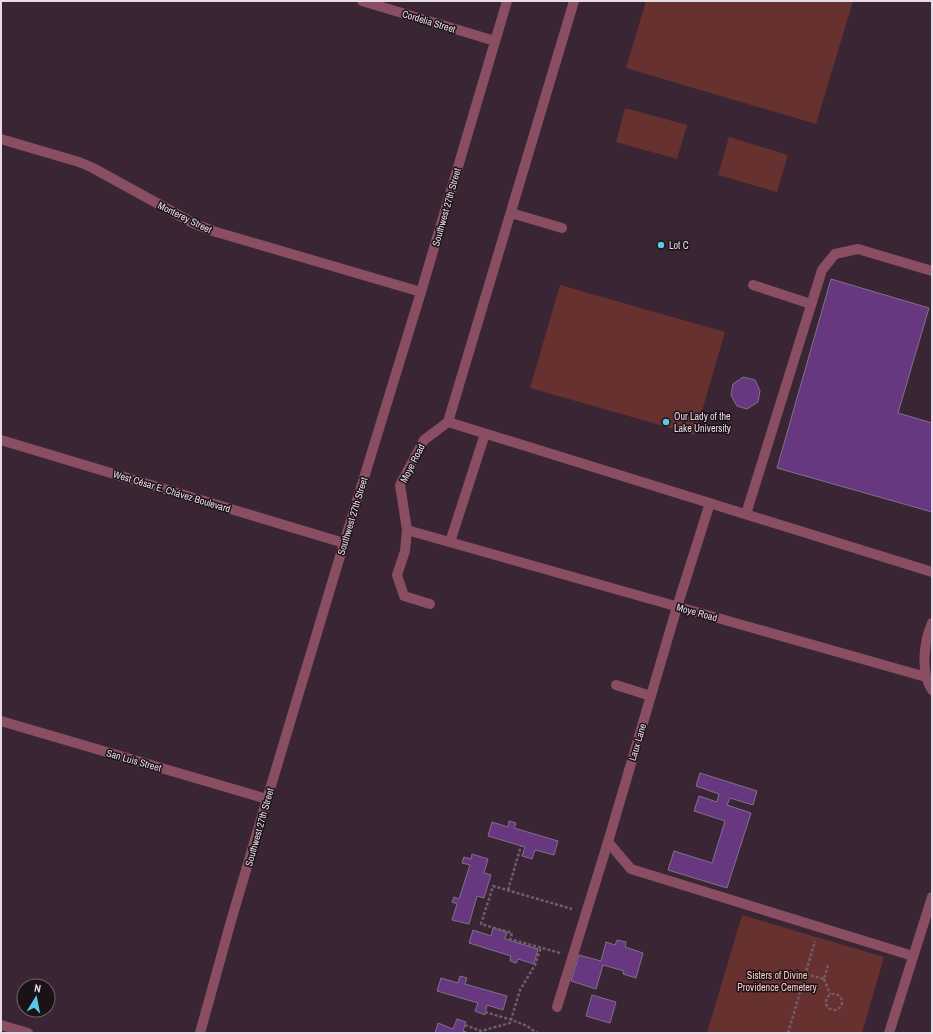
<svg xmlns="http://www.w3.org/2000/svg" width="933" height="1034" viewBox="0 0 933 1034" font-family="'Archivo Narrow',sans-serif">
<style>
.green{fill:#67312f}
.building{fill:#67387f;stroke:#807189}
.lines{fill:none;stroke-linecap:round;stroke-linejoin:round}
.path{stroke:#705d6a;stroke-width:2.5;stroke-dasharray:3 2;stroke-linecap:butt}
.lane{stroke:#894e61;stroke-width:10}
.street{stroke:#894e61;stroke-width:10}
.poi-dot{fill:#5ac8e6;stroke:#1b1218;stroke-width:1.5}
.labels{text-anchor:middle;stroke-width:3;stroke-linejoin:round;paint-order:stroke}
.street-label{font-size:10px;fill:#e9dbe5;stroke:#1b1218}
.poi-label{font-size:10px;fill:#e9dbe5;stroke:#1b1218;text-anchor:start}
.park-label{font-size:10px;fill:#fdc8c4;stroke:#1b1218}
</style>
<rect width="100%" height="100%" fill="#3a2534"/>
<g class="green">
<path d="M646 1H853L816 124 626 68Z"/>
<path d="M625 108 687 125 677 159 616 142Z"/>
<path d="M729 137 788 155 777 192 718 175Z"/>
<path d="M560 285 725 332 695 435 530 388Z"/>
<path d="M742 915 884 957 862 1033H707Z"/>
</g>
<g class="building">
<path d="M831 279 929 308 898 413 932 423V512L777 468Z"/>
<path d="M743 377 755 380 760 391 758 402 747 409 737 406 731 395 733 384Z"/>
<path d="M700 773 757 791 753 805 730 798 727 805 751 813 727 888 668 870 674 851 712 863 725 821 694 811 699 796 717 802 719 794 696 786Z"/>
<path d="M509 821 516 823 514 828 558 841 554 855 535 850 532 859 522 856 525 847 488 836 492 822 508 827Z"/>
<path d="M472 854 488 859 484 873 491 875 484 898 477 896 469 924 452 920 457 904 452 902 454 897 459 899 470 865 462 863 464 857 471 859Z"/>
<path d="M493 928 507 932 505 939 538 949 534 964 518 959 516 963 510 961 511 956 469 943 473 930 491 936Z"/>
<path d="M617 940 626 942 625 947 643 953 636 978 623 974 624 971 603 965 596 989 571 981 579 955 601 961 606 942 615 945Z"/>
<path d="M460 976 467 978 465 984 507 996 503 1010 487 1005 485 1015 475 1011 478 1003 437 991 441 978 458 983Z"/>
<path d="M592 995 616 1002 610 1023 586 1016Z"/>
<path d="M457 1019 466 1022 463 1031 469 1033H435L438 1023 453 1029Z"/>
</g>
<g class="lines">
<g class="path">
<path d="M508 890 521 846"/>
<path d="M560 953 510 939 512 933 481 924 493 886 572 909"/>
<path d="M806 974 824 979 828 965"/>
<path d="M824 979 830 994"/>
<circle cx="834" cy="1002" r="8"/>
<path d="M485 1012 512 1020 527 1026 537 1033"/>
<path d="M465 1025 481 1031 510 1023 520 990 535 965 541 947"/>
<path d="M788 1033 815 941"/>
</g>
<g class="lane">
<path d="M511 213 562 228"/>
<path d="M753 285 811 304"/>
<path d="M448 422 424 440 400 485 407 530 926 677"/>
<path d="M448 422 932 572"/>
<path d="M448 422 574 1"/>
<path d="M710 503 677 607 608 842 631 869 913 956"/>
<path d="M746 514 822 270 835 254 858 249 932 271"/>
<path d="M407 530 405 551 397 575 404 596 430 604"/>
<path d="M450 542 485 434"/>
<path d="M932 623C924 642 920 672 932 690"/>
<path d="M616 685 651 696"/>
<path d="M557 1007 608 842"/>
<path d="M889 1033 932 897"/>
</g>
<g class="street">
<path d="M362 1 495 41"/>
<path d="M1 139 79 162 93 168 193 223 213 231 421 292"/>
<path d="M1 440 344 543"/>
<path d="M1 721 267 799"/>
<path d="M1 1025 28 1033"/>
<path d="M200 1033 231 921 267 799 344 543 421 292 507 1"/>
</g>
</g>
<g class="poi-dot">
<circle cx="661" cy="245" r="4"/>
<circle cx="666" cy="422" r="4"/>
</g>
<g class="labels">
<g class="street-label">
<text transform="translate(429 21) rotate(17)" y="4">Cordelia Street</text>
<text transform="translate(446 207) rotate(-74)" y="4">Southwest 27th Street</text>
<text transform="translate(185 217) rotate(26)" y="4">Monterey Street</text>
<text transform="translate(412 463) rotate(-63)" y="4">Moye Road</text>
<text transform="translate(172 491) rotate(17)" y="4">West César E. Chávez Boulevard</text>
<text transform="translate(352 516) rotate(-73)" y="4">Southwest 27th Street</text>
<text transform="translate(697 612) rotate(16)" y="4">Moye Road</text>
<text transform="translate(637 742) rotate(-73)" y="4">Laux Lane</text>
<text transform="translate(134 760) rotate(16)" y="4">San Luis Street</text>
<text transform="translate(259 827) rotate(-74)" y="4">Southwest 27th Street</text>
</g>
<g class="poi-label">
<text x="669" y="249">Lot C</text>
<text x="674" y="420">Our Lady of the<tspan x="674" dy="12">Lake University</tspan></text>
</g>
<g class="park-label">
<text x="777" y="979">Sisters of Divine<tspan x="777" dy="12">Providence Cemetery</tspan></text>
</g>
</g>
<rect width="933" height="1034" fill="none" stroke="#e9dbe5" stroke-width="4"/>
<g transform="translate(36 998) rotate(10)"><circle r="19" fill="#1b1218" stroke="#6d626a"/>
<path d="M0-3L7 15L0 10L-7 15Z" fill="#5ac8e6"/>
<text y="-6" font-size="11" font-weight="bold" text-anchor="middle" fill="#e9dbe5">N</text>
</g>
</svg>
